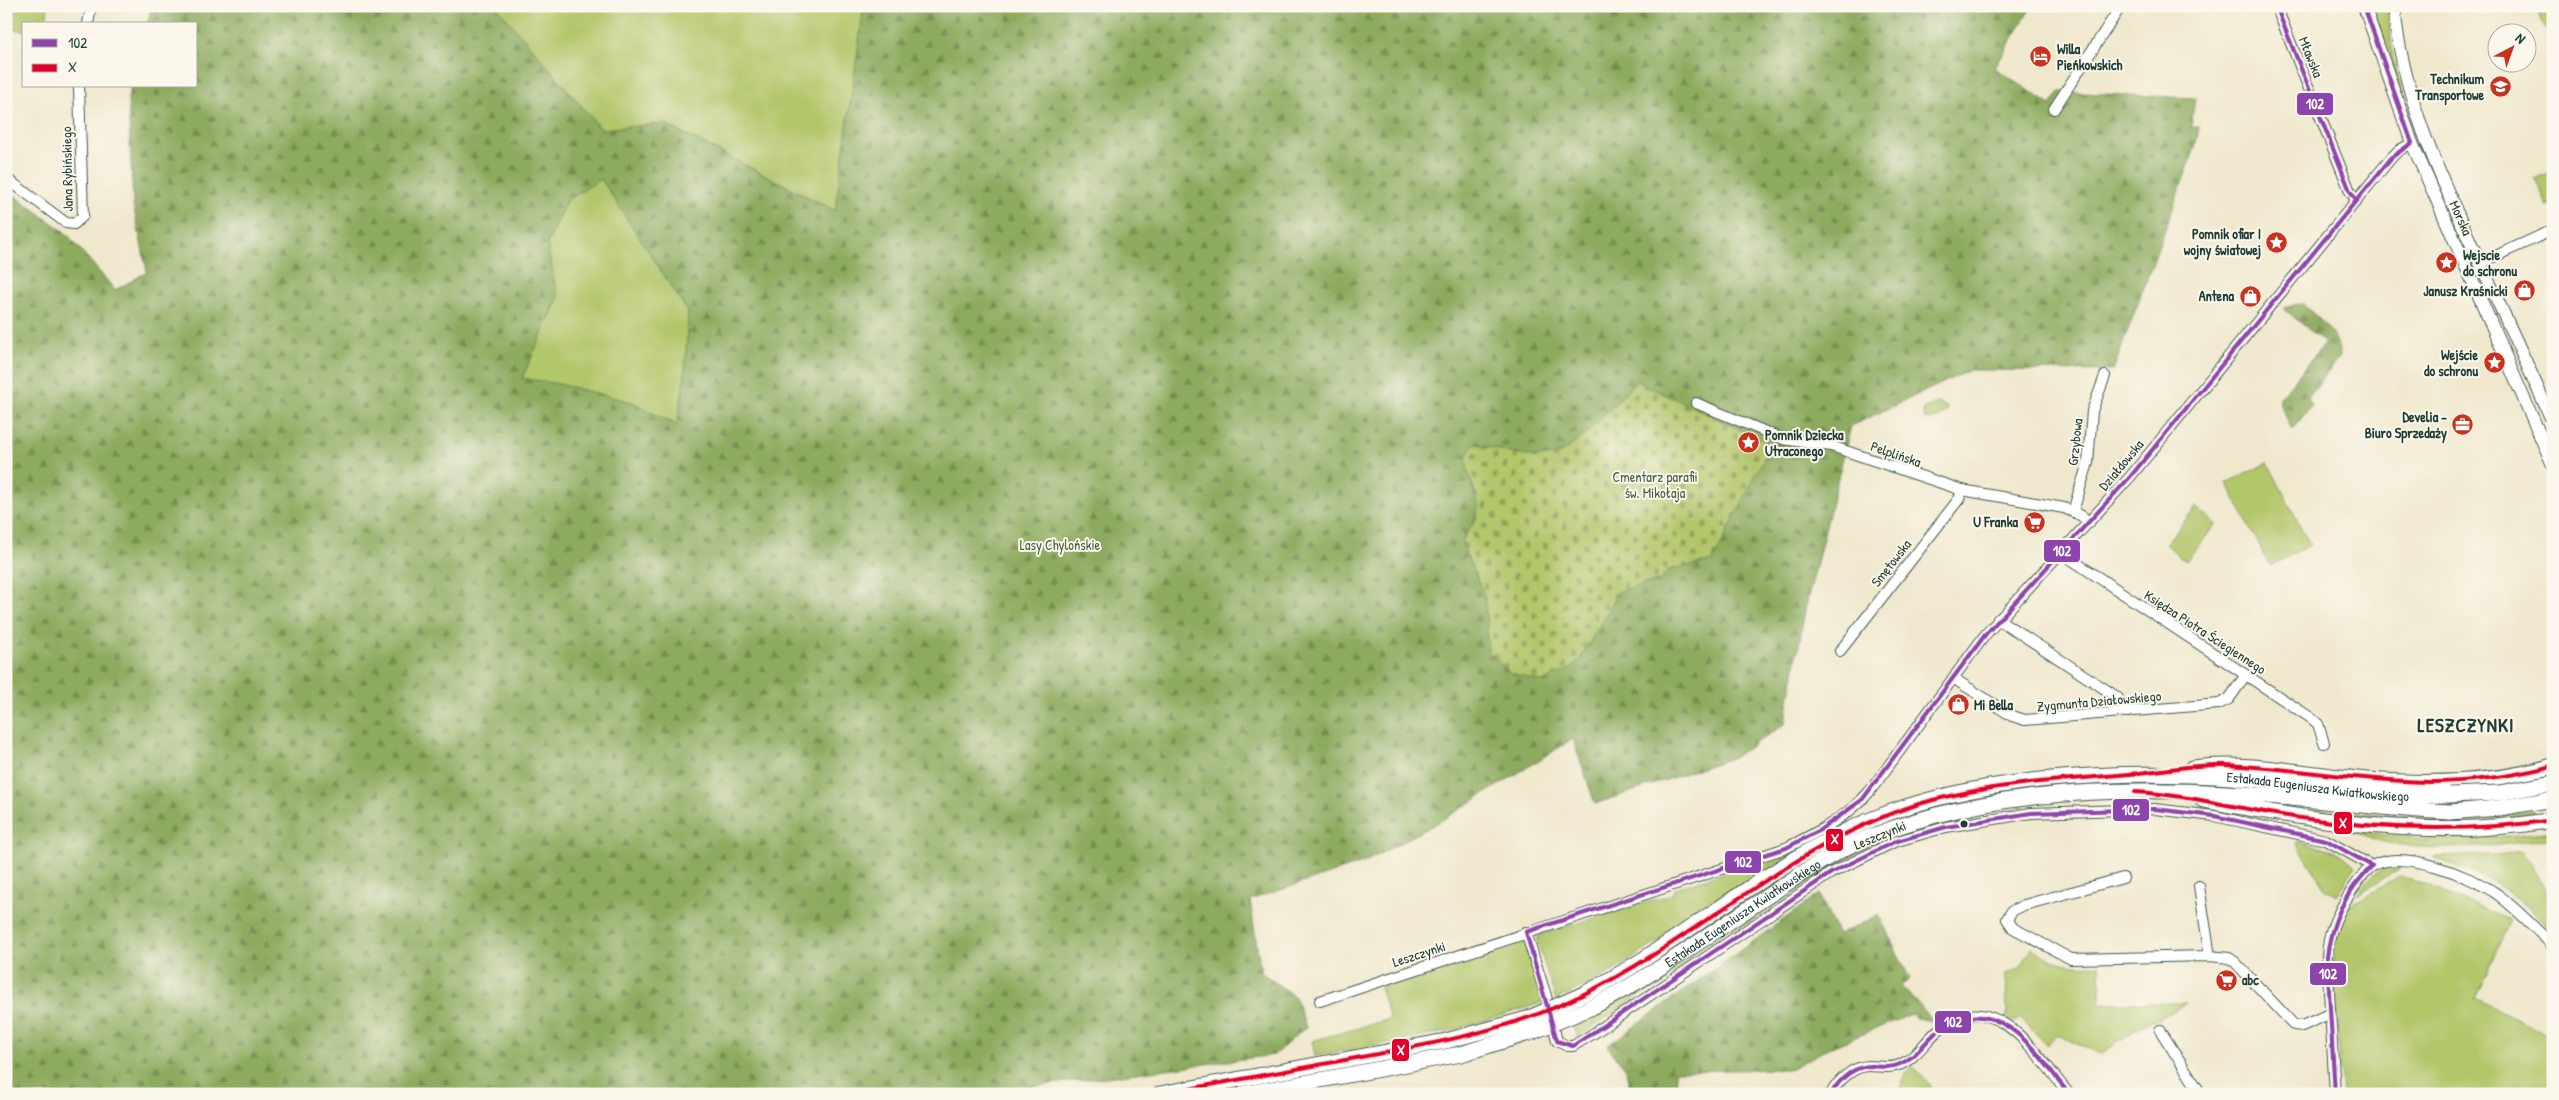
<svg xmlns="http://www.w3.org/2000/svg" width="2559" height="1100" viewBox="0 0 2559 1100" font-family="'Patrick Hand',sans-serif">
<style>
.green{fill:#b2c66a;stroke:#68824f}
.forest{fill:url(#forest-firs);stroke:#567449;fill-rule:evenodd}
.cemetery{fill:url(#cemetery-stones);stroke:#68824f}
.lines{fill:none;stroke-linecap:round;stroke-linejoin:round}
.minor-casing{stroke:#3e574b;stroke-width:12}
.major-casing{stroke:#3e574b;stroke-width:14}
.highway-casing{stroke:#3e574b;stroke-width:17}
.minor{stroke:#fff;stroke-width:10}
.major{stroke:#fff;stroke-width:12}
.highway{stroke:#fff;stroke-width:15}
.highway-bridge-casing{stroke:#3e574b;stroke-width:17;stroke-linecap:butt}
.highway-bridge{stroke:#fff;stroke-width:15}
.bus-1-casing{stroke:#fbf7ec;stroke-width:8}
.bus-2-casing{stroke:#fbf7ec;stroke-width:8}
.bus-1{stroke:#8e44ad;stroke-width:4}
.bus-2{stroke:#e4002b;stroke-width:4}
.bus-dot{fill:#1f3d34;stroke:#fbf7ec;stroke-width:2}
.labels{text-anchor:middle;stroke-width:4;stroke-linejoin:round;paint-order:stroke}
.poi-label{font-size:14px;font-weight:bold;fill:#1f3d34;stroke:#fbf7ec;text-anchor:end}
.street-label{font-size:14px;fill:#1f3d34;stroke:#fbf7ec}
.park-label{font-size:14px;fill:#445f42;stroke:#fbf7ec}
.district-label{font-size:19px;font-weight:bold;letter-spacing:1px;fill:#1f3d34;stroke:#fbf7ec}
.line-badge{stroke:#fbf7ec;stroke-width:2}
.badge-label{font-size:14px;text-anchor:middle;font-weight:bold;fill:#fff}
</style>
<defs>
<pattern id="forest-firs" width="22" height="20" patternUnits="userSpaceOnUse" patternTransform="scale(1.25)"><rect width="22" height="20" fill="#8dab5e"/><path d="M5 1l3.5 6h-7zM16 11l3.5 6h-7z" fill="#738c4e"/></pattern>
<pattern id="cemetery-stones" width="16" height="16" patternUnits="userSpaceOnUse" patternTransform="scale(1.25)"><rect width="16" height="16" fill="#b2c66a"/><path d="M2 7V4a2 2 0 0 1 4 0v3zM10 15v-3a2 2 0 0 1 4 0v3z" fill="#90a258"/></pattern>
</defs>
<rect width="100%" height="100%" fill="#fbf7ec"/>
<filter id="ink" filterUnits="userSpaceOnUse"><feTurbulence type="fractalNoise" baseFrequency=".02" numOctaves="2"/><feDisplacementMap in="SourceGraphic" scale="10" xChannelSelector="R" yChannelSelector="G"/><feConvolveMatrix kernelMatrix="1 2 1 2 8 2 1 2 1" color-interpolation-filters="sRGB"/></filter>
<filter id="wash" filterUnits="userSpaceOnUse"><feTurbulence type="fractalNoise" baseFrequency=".0096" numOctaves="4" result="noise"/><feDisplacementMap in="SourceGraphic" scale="20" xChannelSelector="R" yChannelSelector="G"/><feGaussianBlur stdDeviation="1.12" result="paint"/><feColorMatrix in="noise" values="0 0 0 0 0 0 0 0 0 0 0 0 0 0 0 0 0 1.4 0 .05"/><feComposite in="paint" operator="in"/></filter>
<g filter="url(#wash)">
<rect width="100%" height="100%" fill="#f0e8cd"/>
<g class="green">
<path d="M11 6H48L46 24H24V31L7 28Z"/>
<path d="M496 6H864L836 211 665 124 601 129Z"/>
<path d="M2371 6H2388L2393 59 2404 98H2401Z"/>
<path d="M2535 6H2553V45Z"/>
<path d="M2553 171V204L2547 206 2535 179Z"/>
<path d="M601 178 688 312 685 376 677 425 632 402 522 378 558 299 547 244 566 201Z"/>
<path d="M1936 403 1946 406 1947 411C1942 417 1934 421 1925 419L1923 414 1924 408Z"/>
<path d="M2268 463 2310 545 2270 566 2227 483Z"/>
<path d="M2196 507 2216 524 2186 561 2165 544Z"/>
<path d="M2300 807C2379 816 2455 821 2534 811V816L2457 823 2373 819Z"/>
<path d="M2348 829 2425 839H2480L2553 831V837C2500 847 2445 852 2392 844 2377 841 2362 834 2348 829Z"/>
<path d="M1903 834 1849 857 1809 882 1578 1037 1573 1024 1638 990 1829 866 1858 851Z"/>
<path d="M2298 841 2337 852 2356 866 2336 895 2325 888 2297 844Z"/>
<path d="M2522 851 2553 901V933L2528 907 2490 880 2433 857 2498 855Z"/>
<path d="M1783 854 1785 858 1615 970 1556 1000 1537 941 1539 935 1673 894 1676 888Z"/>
<path d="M2389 867H2402L2357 895C2366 882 2373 871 2389 867Z"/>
<path d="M2401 875 2510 920 2475 998 2553 1036V1094H2342L2333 952 2342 910Z"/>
<path d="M1519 939 1526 946 1542 1003 1447 1032 1315 1056 1312 1041 1390 1019 1379 985 1403 977 1409 979 1495 951 1498 946Z"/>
<path d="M2032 948C2057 965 2070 966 2100 965V1003H2186L2159 1019 2148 1022 2101 1054 2057 1035 2046 1044 2020 1018 2015 1022 2007 1018 2006 974 2020 968Z"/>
<path d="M1913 1066 1938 1094H1901L1904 1075Z"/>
</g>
<g class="forest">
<path d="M152 6H496L601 129 665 124 835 211 864 6H2032L1995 68 2051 105 2060 92 2195 98 2191 128 2199 126 2196 145 2113 371 1970 370 1851 426 1805 610 1785 724 1734 757 1595 804 1573 739 1439 822 1363 863 1250 900 1261 972 1295 997 1306 1027 1274 1055 976 1094H6V189L66 233 115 290 147 272 133 204 128 98 131 86H196V24H147ZM601 179 688 312 685 376 677 425 632 402 559 384 522 378 558 299 547 244 566 201ZM1636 381 1770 444 1713 561 1668 570 1661 580 1619 591 1580 659 1488 651 1485 598 1462 543 1464 536 1476 520 1479 506 1470 479 1475 444C1498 449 1530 461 1554 455 1578 449 1619 399 1636 381Z"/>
<path d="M2302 303C2321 322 2336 329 2340 357L2308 397 2312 405 2292 430 2278 400 2325 343 2283 308Z"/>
<path d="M1819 894 1838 935 1879 915 1910 979 1901 986 1933 1021 1916 1018 1912 1014 1829 1048 1790 1069 1677 1071 1675 1072 1679 1094H1630L1626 1069 1607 1046Z"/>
</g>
<path class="cemetery" d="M1636 381 1771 444 1713 561 1668 570 1661 580 1619 591 1580 659 1571 668 1542 682 1510 673 1488 651 1485 598 1462 543C1466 530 1478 522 1478 507 1479 488 1454 460 1475 444 1498 449 1530 461 1554 455 1578 449 1619 399 1636 381Z"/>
</g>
<g filter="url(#ink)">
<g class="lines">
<defs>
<g id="minor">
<path d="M2276 6 2350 191 2357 201"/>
<path d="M88 24 91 6"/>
<path d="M2054 109 2121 6"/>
<path d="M6 178 66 223 74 224 83 216 79 86"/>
<path d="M2480 263 2553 230"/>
<path d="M1696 403 1783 439 1831 446 1962 490 2064 508 2082 516 2089 523"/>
<path d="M2073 511 2088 463 2092 411 2105 376"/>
<path d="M2060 552 2311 718 2318 724 2324 743"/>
<path d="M1998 619 2117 697 2128 712"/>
<path d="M1840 651 1959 499 1962 490"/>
<path d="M1953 678 2012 716 2025 720 2219 704 2229 699 2245 676"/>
<path d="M2123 878 2024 905 2012 911 2007 919 2013 928 2071 959 2210 956 2229 958 2235 962 2294 1025 2302 1026 2329 1014"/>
<path d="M2199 886 2210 956"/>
<path d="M1526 932 1546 996 1557 1041 1567 1046H1573L1594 1033 1831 873 1894 842 1946 827 2031 813 2155 809 2214 816 2326 840 2372 866"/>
<path d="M1320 1001 1786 848C1816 833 1848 817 1870 791L1985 635 2130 477 2392 157 2398 151 2412 143"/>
<path d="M2160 1030 2201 1094"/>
<path d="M1831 1094C1838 1080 1854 1066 1869 1066 1879 1066 1890 1069 1899 1065 1916 1059 1928 1037 1942 1027 1997 986 2038 1057 2069 1094"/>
<path d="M2335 1094 2327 957C2328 931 2338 912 2352 890 2358 882 2363 873 2371 867 2400 847 2471 876 2497 894 2517 909 2535 928 2553 946"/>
</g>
<g id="major">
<path d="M2364 6 2412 143 2553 465"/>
<path d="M2394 6C2402 98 2442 181 2480 263 2505 316 2529 369 2553 422"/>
</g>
<g id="highway">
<path d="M2192 768C2251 761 2308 775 2367 780 2429 785 2493 784 2553 766"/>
<path d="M2203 800C2319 822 2435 840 2553 820"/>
<path id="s1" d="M1584 994C1682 943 1771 861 1873 819 1972 778 2108 770 2215 776 2270 779 2325 790 2380 795 2403 797 2427 795 2450 795"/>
<path id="s2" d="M1590 1008C1653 976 1710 934 1769 895 1795 878 1822 859 1851 845 1966 793 2101 786 2226 793 2300 797 2375 808 2450 812"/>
<path d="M1160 1094 1446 1041 1527 1019"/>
<path d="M1244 1094 1461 1054 1532 1032"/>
</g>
</defs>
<use href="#minor" class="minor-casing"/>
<use href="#major" class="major-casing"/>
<use href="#highway" class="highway-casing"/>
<use href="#minor" class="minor"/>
<use href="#major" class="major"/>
<use href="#highway" class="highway"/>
<defs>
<g id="highway-bridge">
<path d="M2450 795 2499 793 2553 783"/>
<path d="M2450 812 2499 808 2553 799"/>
<path d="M1527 1019 1584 994"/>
<path d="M1532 1032 1590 1008"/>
</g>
</defs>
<use href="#highway-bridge" class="highway-bridge-casing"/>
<use href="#highway-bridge" class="highway-bridge"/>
<defs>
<g id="bus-1">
<path d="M2276 6 2350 191 2357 201"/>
<path d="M1526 932 1786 848 1820 830 1862 800 1985 635 2130 477 2392 157 2412 143 2364 6"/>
<path d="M1526 932 1557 1041 1573 1046 1831 873 1894 842 1946 827 2031 813 2155 809 2214 816 2326 840 2372 866"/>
<path d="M1831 1094C1840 1078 1855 1065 1874 1066 1883 1067 1892 1068 1900 1064 1918 1057 1927 1037 1943 1027 2000 991 2038 1055 2069 1094"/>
<path d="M2335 1094 2327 957C2331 921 2346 891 2372 866"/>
</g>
<g id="bus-2">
<path d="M2135 792C2191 795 2244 810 2300 818 2384 830 2468 832 2553 820"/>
<path d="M1161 1094C1226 1082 1291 1070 1356 1058 1433 1044 1512 1030 1582 995 1703 936 1801 835 1933 800 1998 783 2064 780 2130 774 2161 771 2193 764 2225 765 2293 768 2361 781 2429 782 2472 782 2512 776 2553 766"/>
</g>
</defs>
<use href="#bus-1" class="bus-1-casing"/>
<use href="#bus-2" class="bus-2-casing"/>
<use href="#bus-1" class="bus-1"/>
<use href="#bus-2" class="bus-2"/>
</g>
</g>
<defs>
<symbol id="hotel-disc" viewBox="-11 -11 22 22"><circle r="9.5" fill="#c8321e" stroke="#fbf7ec"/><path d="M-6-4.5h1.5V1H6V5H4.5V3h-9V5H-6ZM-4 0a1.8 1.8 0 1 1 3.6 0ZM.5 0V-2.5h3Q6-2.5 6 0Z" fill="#fff"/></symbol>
<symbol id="school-disc" viewBox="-11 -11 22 22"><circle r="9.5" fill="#c8321e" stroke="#fbf7ec"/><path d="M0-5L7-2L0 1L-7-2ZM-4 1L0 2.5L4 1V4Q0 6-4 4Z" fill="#fff"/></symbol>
<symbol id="sight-disc" viewBox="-11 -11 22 22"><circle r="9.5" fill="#c8321e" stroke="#fbf7ec"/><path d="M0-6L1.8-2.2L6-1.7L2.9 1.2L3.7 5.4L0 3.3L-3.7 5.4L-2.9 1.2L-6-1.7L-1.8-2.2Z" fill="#fff"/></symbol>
<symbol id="shop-disc" viewBox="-11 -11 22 22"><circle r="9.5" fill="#c8321e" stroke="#fbf7ec"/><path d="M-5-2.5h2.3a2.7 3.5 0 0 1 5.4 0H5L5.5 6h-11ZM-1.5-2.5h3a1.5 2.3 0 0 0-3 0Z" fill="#fff"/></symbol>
<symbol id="office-disc" viewBox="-11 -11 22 22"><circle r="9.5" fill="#c8321e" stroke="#fbf7ec"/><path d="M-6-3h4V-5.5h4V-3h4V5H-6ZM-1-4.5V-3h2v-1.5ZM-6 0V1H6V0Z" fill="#fff"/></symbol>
<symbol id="supermarket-disc" viewBox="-11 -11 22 22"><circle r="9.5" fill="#c8321e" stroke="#fbf7ec"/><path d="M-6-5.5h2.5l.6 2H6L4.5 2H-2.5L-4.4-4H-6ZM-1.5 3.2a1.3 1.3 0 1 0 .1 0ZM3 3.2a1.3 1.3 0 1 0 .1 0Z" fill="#fff"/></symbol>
</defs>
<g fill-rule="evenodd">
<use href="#hotel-disc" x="2028" y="44" width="25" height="25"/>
<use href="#school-disc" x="2488" y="74" width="25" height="25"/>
<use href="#sight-disc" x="2264" y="230" width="25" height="25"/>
<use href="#sight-disc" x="2434" y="250" width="25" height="25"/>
<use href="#shop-disc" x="2512" y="278" width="25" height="25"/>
<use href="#shop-disc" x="2238" y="284" width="25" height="25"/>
<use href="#sight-disc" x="2482" y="350" width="25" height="25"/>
<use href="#office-disc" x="2450" y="412" width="25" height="25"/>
<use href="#sight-disc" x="1736" y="430" width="25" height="25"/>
<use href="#supermarket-disc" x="2022" y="510" width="25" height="25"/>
<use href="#shop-disc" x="1946" y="692" width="25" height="25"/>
<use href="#supermarket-disc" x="2214" y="968" width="25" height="25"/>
</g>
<circle class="bus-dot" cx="1964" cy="824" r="4.5"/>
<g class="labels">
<g class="poi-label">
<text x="2057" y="54" text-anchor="start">Willa<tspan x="2057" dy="16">Pieńkowskich</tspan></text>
<text x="2484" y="84">Technikum<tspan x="2484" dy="16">Transportowe</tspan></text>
<text x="2261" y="239">Pomnik ofiar I<tspan x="2261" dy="16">wojny światowej</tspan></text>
<text x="2463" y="260" text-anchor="start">Wejscie<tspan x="2463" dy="16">do schronu</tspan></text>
<text x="2508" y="296">Janusz Kraśnicki</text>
<text x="2234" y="301">Antena</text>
<text x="2478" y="360">Wejście<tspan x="2478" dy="16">do schronu</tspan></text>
<text x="2447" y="422">Develia -<tspan x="2447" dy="16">Biuro Sprzedaży</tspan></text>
<text x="1765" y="440" text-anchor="start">Pomnik Dziecka<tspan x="1765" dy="16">Utraconego</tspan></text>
<text x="2018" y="527">U Franka</text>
<text x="1974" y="710" text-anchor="start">Mi Bella</text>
<text x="2242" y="985" text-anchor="start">abc</text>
</g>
<g class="street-label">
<text transform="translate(2311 57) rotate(68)" y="5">Mławska</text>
<text transform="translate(67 169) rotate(-91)" y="5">Jana Rybińskiego</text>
<text transform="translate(2461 218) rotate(66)" y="5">Morska</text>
<text transform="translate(2075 442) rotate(-84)" y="5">Grzybowa</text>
<text transform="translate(1896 454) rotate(19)" y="5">Pelplińska</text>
<text transform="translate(2121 465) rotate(-50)" y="5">Działdowska</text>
<text transform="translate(1891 563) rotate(-52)" y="5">Smętowska</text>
<text transform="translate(2205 632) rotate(33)" y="5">Księdza Piotra Ściegiennego</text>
<text transform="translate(2099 701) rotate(-5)" y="5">Zygmunta Działowskiego</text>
<text dy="5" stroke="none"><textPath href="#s1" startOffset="789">Estakada Eugeniusza Kwiatkowskiego</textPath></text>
<text transform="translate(1880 835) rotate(-22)" y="5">Leszczynki</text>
<text dy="5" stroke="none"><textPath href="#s2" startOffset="180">Estakada Eugeniusza Kwiatkowskiego</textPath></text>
<text transform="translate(1419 954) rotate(-18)" y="5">Leszczynki</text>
</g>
<g class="park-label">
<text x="1655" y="482">Cmentarz parafii<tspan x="1655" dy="16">św. Mikołaja</tspan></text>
<text x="1060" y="550">Lasy Chylońskie</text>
</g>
<g class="district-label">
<text x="2466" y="732">LESZCZYNKI</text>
</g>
</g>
<g class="line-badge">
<rect x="2296" y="92" width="38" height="24" rx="5" fill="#8e44ad"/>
<rect x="2043" y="539" width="38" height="24" rx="5" fill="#8e44ad"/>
<rect x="2112" y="798" width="38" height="24" rx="5" fill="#8e44ad"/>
<rect x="2333" y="811" width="20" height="24" rx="5" fill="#e4002b"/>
<rect x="1825" y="828" width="19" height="24" rx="5" fill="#e4002b"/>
<rect x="1724" y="850" width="38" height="24" rx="5" fill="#8e44ad"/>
<rect x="2309" y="962" width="38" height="24" rx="5" fill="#8e44ad"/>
<rect x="1934" y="1010" width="38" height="24" rx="5" fill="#8e44ad"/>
<rect x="1391" y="1038" width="19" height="24" rx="5" fill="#e4002b"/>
</g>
<g class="badge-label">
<text x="2315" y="109">102</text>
<text x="2062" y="556">102</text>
<text x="2131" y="815">102</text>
<text x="2343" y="828">X</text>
<text x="1835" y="844">X</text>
<text x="1743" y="867">102</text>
<text x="2328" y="979">102</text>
<text x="1953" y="1027">102</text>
<text x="1401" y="1055">X</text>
</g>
<rect width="2559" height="1100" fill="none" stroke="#fbf7ec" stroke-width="25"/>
<rect x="22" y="22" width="175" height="65" fill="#fbf7ec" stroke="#a3ada2"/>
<rect x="32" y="39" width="25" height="8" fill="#8e44ad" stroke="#a3ada2"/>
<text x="68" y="48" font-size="15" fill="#1f3d34">102</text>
<rect x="32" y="64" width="25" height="8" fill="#e4002b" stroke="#a3ada2"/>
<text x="68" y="72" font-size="15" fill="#1f3d34">X</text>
<g transform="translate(2512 48) rotate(41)"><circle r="24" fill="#fbf7ec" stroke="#a3ada2"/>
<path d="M0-4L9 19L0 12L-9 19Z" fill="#c8321e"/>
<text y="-8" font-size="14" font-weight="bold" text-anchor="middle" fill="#1f3d34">N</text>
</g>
</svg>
